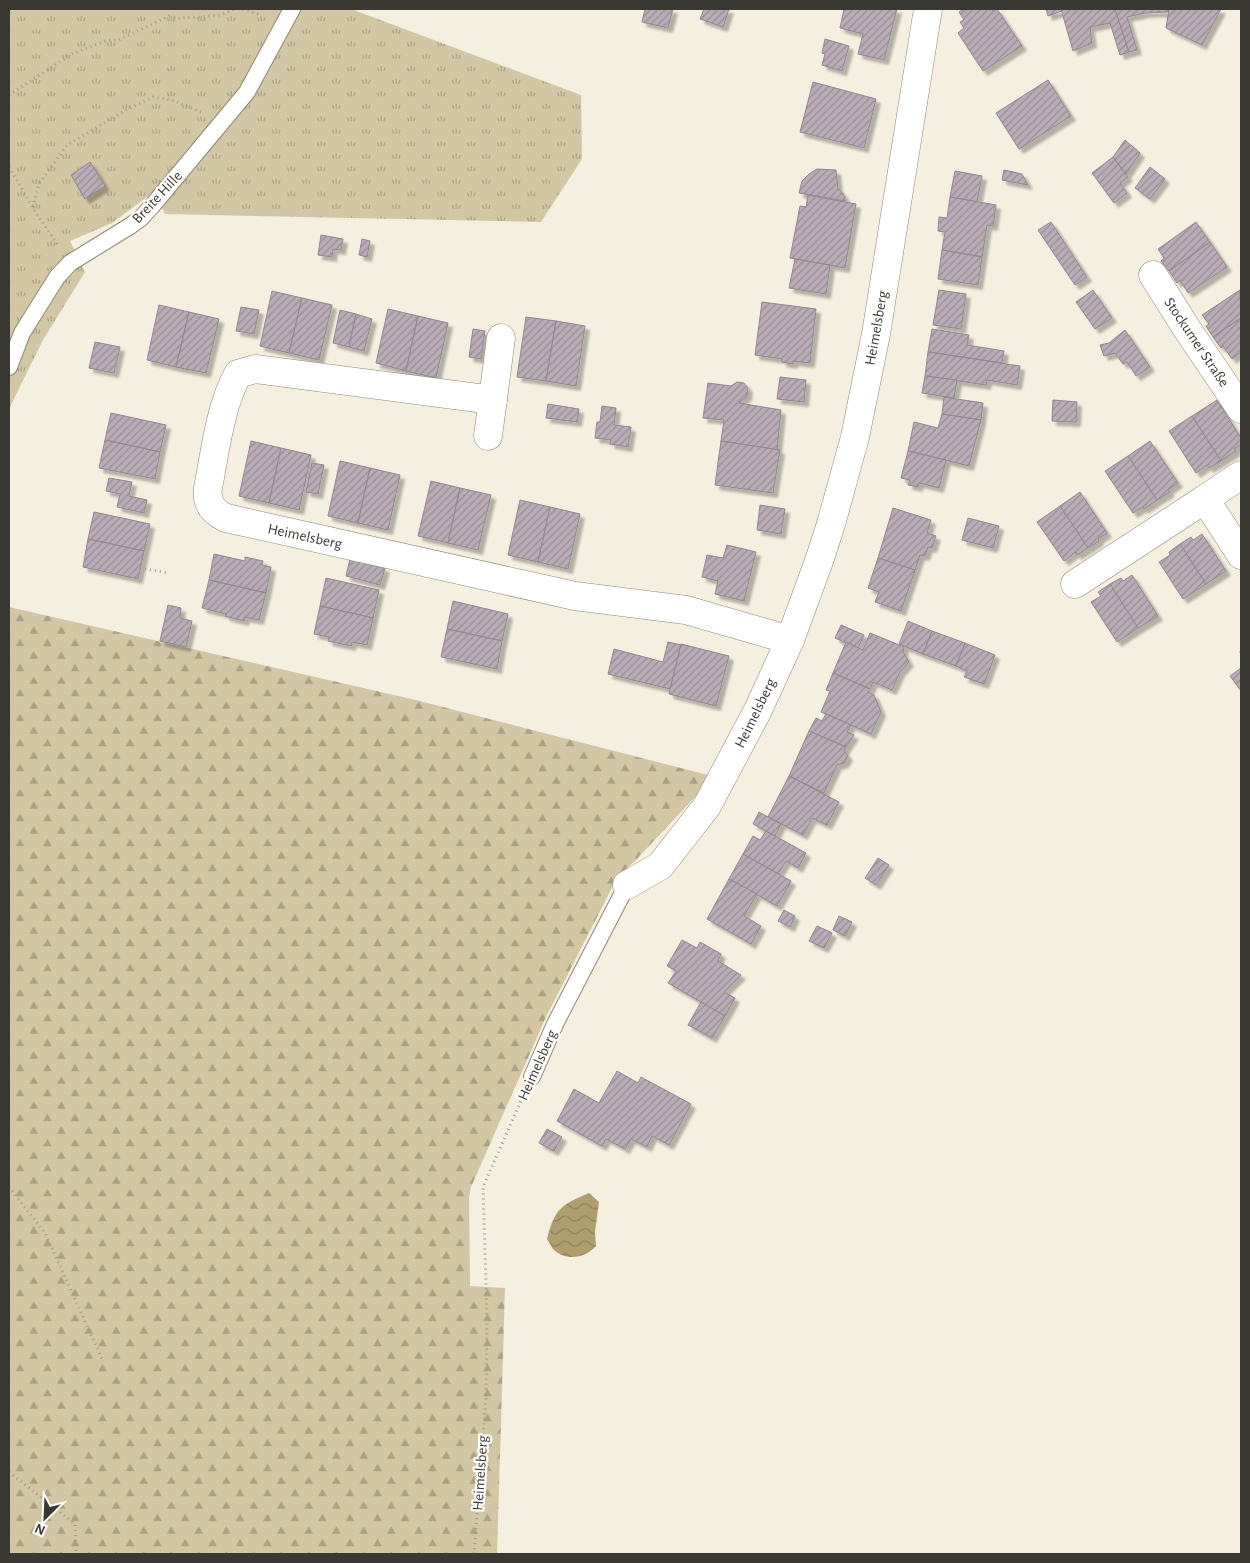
<svg xmlns="http://www.w3.org/2000/svg" width="1250" height="1563" viewBox="0 0 1250 1563" font-family="'Alegreya Sans',sans-serif">
<style>
.grass{fill:url(#grass-tufts)}
.forest{fill:url(#forest-firs)}
.water{fill:url(#water-waves)}
.building{fill:url(#building-hatch);stroke:#928590;filter:url(#shadow)}
.lines{fill:none;stroke-linecap:round;stroke-linejoin:round}
.service-casing{stroke:#8c8778;stroke-width:18}
.minor-casing{stroke:#8c8778;stroke-width:29}
.path{stroke:#9f9a8f;stroke-width:3;stroke-dasharray:1 4;stroke-linecap:butt}
.service{stroke:#fff;stroke-width:16}
.minor{stroke:#fff;stroke-width:28}
.labels{text-anchor:middle;stroke-width:4.5;stroke-linejoin:round;paint-order:stroke}
.street-label{font-size:15px;fill:#3a3832;stroke:#fff}
</style>
<defs>
<pattern id="grass-tufts" width="24" height="20" patternUnits="userSpaceOnUse" patternTransform="scale(1.25)"><rect width="24" height="20" fill="#d2c6a4"/><path d="M3 7l-1-3M5 7V3M7 7l1-3M15 17l-1-3M17 17v-4M19 17l1-3" fill="none" stroke="#aba286"/></pattern>
<pattern id="forest-firs" width="22" height="20" patternUnits="userSpaceOnUse" patternTransform="scale(1.25)"><rect width="22" height="20" fill="#d2c6a4"/><path d="M5 1l3.5 6h-7zM16 11l3.5 6h-7z" fill="#aba286"/></pattern>
<pattern id="water-waves" width="16" height="10" patternUnits="userSpaceOnUse" patternTransform="scale(1.25)"><rect width="16" height="10" fill="#af9e70"/><path d="M0 5q4-4 8 0t8 0" fill="none" stroke="#8f825d"/></pattern>
<pattern id="building-hatch" width="6" height="6" patternUnits="userSpaceOnUse" patternTransform="scale(1.25)"><rect width="6" height="6" fill="#b9acb7"/><path d="M-1 1l2-2M0 6l6-6M5 7l2-2" fill="none" stroke="#978d95"/></pattern>
<filter id="shadow"><feDropShadow dx="4.5" dy="4.5" stdDeviation="1" flood-color="#0004"/></filter>
</defs>
<rect width="100%" height="100%" fill="#f5efdf"/>
<path class="grass" d="M9 9H351L581 95 582 159 541 222 165 214 155 191 112 223 70 241 85 272 43 340 9 409Z"/>
<path class="forest" d="M9 607 416 700 708 775 696 796 634 862 618 876 546 1017 471 1187 469 1197 470 1286 505 1288 497 1554H9Z"/>
<path class="water" d="M589 1193 599 1202 595 1232 596 1246C586 1258 566 1262 553 1249 551 1246 549 1242 547 1239 555 1208 561 1205 589 1193Z"/>
<g class="building">
<path d="M645 9H673L668 28 642 22Z"/>
<path d="M704 9H729L723 27 700 19Z"/>
<path d="M844 9H897L884 60 858 54 863 34 840 28Z"/>
<path d="M964 9H991L992 10 997 9 1022 46 983 71 958 33 964 28 960 22 964 20 959 12Z"/>
<path d="M1046 9H1061L1062 11 1048 16Z"/>
<path d="M1061 9H1115L1129 52 1120 55 1110 23 1090 27 1092 43 1073 51Z"/>
<path d="M1115 9H1169L1168 12 1145 13 1127 17 1137 50 1129 52Z"/>
<path d="M1169 9H1221L1202 45 1166 28Z"/>
<path d="M825 39 849 46 842 71 822 65 825 54 822 53Z"/>
<path d="M1048 80 1071 116 1019 149 996 113Z"/>
<path d="M813 82 876 99 864 148 800 132Z"/>
<path d="M1125 140 1140 153 1126 174 1113 157Z"/>
<path d="M1113 157 1128 177 1120 183 1127 193 1114 203 1092 173Z"/>
<path d="M90 162 105 186 85 199 71 175Z"/>
<path d="M1150 167 1165 179 1150 199 1135 188Z"/>
<path d="M817 169 836 170 838 188 844 195 845 201 799 193 802 181 809 174Z"/>
<path d="M1004 170 1022 174 1028 185 1002 180Z"/>
<path d="M955 171 982 176 977 202 950 197Z"/>
<path d="M808 195 856 204 845 268 790 258 800 206 806 207Z"/>
<path d="M950 197 996 205 993 226 987 225 982 257 942 250 945 232 938 231 939 217 947 218Z"/>
<path d="M1051 222 1087 277 1075 285 1038 230Z"/>
<path d="M1196 222 1210 242 1169 271 1161 261 1164 258 1158 249Z"/>
<path d="M321 235 343 239 341 250 333 249 332 257 318 255Z"/>
<path d="M362 239 370 241 367 257 359 255Z"/>
<path d="M1210 242 1227 267 1188 293 1180 280 1177 283 1169 271Z"/>
<path d="M942 250 982 257 978 285 938 279Z"/>
<path d="M795 259 830 265 826 294 789 288Z"/>
<path d="M939 290 966 294 961 329 933 325Z"/>
<path d="M1093 290 1112 318 1095 329 1076 302Z"/>
<path d="M1240 290 1241 318 1213 337 1206 326 1209 324 1202 315Z"/>
<path d="M272 291 302 298 289 353 260 346Z"/>
<path d="M302 298 332 305 319 360 289 353Z"/>
<path d="M762 302 816 309 810 363 793 361V364L782 362V359L755 355Z"/>
<path d="M159 305 189 312 176 367 147 360Z"/>
<path d="M241 307 259 310 254 334 236 331Z"/>
<path d="M388 309 418 316 406 371 376 363Z"/>
<path d="M340 310 356 314 349 347 333 343Z"/>
<path d="M189 312 219 319 206 373 176 367Z"/>
<path d="M356 314 372 319 364 351 349 347Z"/>
<path d="M418 316 448 323 436 378 406 371Z"/>
<path d="M526 317 556 321 546 381 517 377Z"/>
<path d="M1241 318V352L1232 359 1223 346 1221 348 1213 337Z"/>
<path d="M556 321 585 326 576 386 546 381Z"/>
<path d="M473 329 485 331 481 359 469 357Z"/>
<path d="M932 329 969 335 967 345 1004 351 1002 363 928 352Z"/>
<path d="M1125 330 1150 367 1136 376 1127 362 1123 364 1115 353 1104 356 1100 345 1109 343Z"/>
<path d="M95 342 120 347 114 373 89 368Z"/>
<path d="M928 352 1020 366 1017 385 987 380 986 385 925 376Z"/>
<path d="M925 376 957 380 954 398 922 393Z"/>
<path d="M780 377 806 380 804 402 777 399Z"/>
<path d="M737 382 744 383 748 388 747 396 739 403 781 410 777 450 721 441 724 420 703 418 708 383 731 386Z"/>
<path d="M944 397 983 403 981 420 942 414Z"/>
<path d="M1053 400 1077 402 1076 422 1052 421Z"/>
<path d="M1217 400 1241 438V445L1234 449 1236 451 1221 461 1192 416Z"/>
<path d="M548 404 579 409 577 422 546 418Z"/>
<path d="M602 406 616 408 614 425 631 427 628 447 610 444 611 440 595 438 597 422H600Z"/>
<path d="M111 413 166 425 160 452 105 440Z"/>
<path d="M942 414 981 420 969 466 908 451 914 422 938 428Z"/>
<path d="M1192 416 1221 461 1209 468 1207 465 1196 473 1169 431Z"/>
<path d="M105 440 160 452 155 479 99 468Z"/>
<path d="M251 441 281 448 269 503 239 496Z"/>
<path d="M721 441 780 450 773 493 715 485Z"/>
<path d="M1150 441 1178 483 1168 490 1170 492 1157 500 1128 456Z"/>
<path d="M281 448 311 455 299 510 269 503Z"/>
<path d="M908 451 946 460 939 488 919 483 918 487 908 485 910 480 901 478Z"/>
<path d="M1128 456 1157 500 1144 509 1143 507 1133 513 1105 471Z"/>
<path d="M340 461 370 468 358 523 328 516Z"/>
<path d="M312 463 324 465 318 494 306 492Z"/>
<path d="M370 468 400 475 388 530 358 523Z"/>
<path d="M109 478 132 482 129 496 147 500 144 513 117 507 120 494 106 491Z"/>
<path d="M431 481 460 488 448 543 418 536Z"/>
<path d="M460 488 491 495 478 550 448 543Z"/>
<path d="M1080 492 1107 533 1098 539 1099 541 1088 548 1060 506Z"/>
<path d="M520 500 550 507 538 562 508 555Z"/>
<path d="M760 505 785 509 781 534 757 530Z"/>
<path d="M1060 506 1088 548 1077 555 1076 552 1064 561 1037 522Z"/>
<path d="M550 507 580 514 568 569 538 562Z"/>
<path d="M893 508 931 520 927 533 936 536 932 548 928 547 925 556 920 555 915 570 878 558Z"/>
<path d="M94 512 150 524 144 551 88 539Z"/>
<path d="M968 518 999 526 993 548 962 540Z"/>
<path d="M1202 534 1226 571 1206 584 1180 544 1191 537 1193 540Z"/>
<path d="M88 539 144 551 138 579 83 567Z"/>
<path d="M1180 544 1206 584 1183 599 1159 562 1170 555 1169 552Z"/>
<path d="M727 545 756 552 744 601 715 594 718 581 702 577 707 555 723 558Z"/>
<path d="M214 554 245 561V557L263 561 262 565 271 567 266 593 209 580Z"/>
<path d="M878 558 915 570 901 611 875 602 879 592 868 588Z"/>
<path d="M350 559 385 568 380 585 346 576Z"/>
<path d="M1132 575 1158 616 1138 628 1110 584 1121 578 1123 581Z"/>
<path d="M326 578 379 590 373 618 320 606Z"/>
<path d="M209 580 266 593 259 620 245 617 244 621 225 616 226 614 202 608Z"/>
<path d="M1110 584 1138 628 1117 642 1091 602 1101 596 1098 592Z"/>
<path d="M453 601 508 614 502 641 447 629Z"/>
<path d="M168 605 181 608 180 618 192 621 186 647 160 641Z"/>
<path d="M320 606 373 618 367 645 352 642 351 646 328 641 329 637 314 634Z"/>
<path d="M908 621 932 631 923 654 899 644Z"/>
<path d="M841 625 864 635 858 648 835 638Z"/>
<path d="M447 629 502 641 497 669 441 657Z"/>
<path d="M932 631 965 643 956 666 923 654Z"/>
<path d="M870 633 904 647 903 652 909 662 900 672 892 690 873 682 870 689 833 673 846 642 863 650Z"/>
<path d="M668 642 681 645 670 689 608 674 614 649 663 662Z"/>
<path d="M965 643 995 655 984 684 964 677 967 671 956 666Z"/>
<path d="M681 644 729 656 716 706 669 694Z"/>
<path d="M1241 668V691L1230 676Z"/>
<path d="M833 673 870 689 868 692 874 695 881 712 871 734 821 712 830 691 826 690Z"/>
<path d="M826 714 851 725 847 732 854 735 846 747 809 731 816 718 822 721Z"/>
<path d="M809 731 846 747 844 751 848 756 844 763 837 765 824 793 789 776Z"/>
<path d="M789 776 839 802 827 825 812 818 803 835 768 817Z"/>
<path d="M759 812 781 824 775 836 753 824Z"/>
<path d="M766 831 806 853 798 868 786 861 778 874 743 854 753 836 760 840Z"/>
<path d="M743 854 791 881 777 906 729 879Z"/>
<path d="M878 858 889 865 876 885 865 878Z"/>
<path d="M729 879 757 894 744 916 761 926 751 944 707 919Z"/>
<path d="M784 910 795 916 790 927 778 921Z"/>
<path d="M839 916 852 922 845 936 833 930Z"/>
<path d="M817 926 832 933 824 948 809 941Z"/>
<path d="M682 940 697 948 700 942 721 954 718 961 741 975 724 992 735 998 725 1016 668 983 676 971 667 966Z"/>
<path d="M701 1002 725 1016 712 1038 688 1025Z"/>
<path d="M617 1071 638 1083 641 1077 691 1104 669 1145 652 1136 647 1147 631 1139 625 1149 606 1139 602 1146 557 1121 574 1089 599 1103Z"/>
<path d="M547 1129 562 1137 554 1151 539 1143Z"/>
</g>
<g class="lines">
<defs>
<g id="service">
<path d="M9 367 22 333 57 277 70 263 130 226 141 218 152 206 247 92 292 9"/>
<path d="M532 1077 555 1024 627 885"/>
</g>
<g id="minor">
<path d="M1153 275 1187 329 1241 409"/>
<path d="M493 400 255 369 238 374C220 406 215 453 208 488 206 503 213 512 226 518L575 596 686 610 790 640"/>
<path d="M488 436 501 338"/>
<path d="M1241 475 1205 499 1241 555"/>
<path d="M1075 584 1205 499"/>
<path d="M627 885 660 866 707 806 758 710 790 640 819 561 831 524 855 437 876 334 928 9"/>
</g>
</defs>
<use href="#service" class="service-casing"/>
<use href="#minor" class="minor-casing"/>
<g class="path">
<path d="M243 9 261 15"/>
<path d="M9 95 72 54 108 40H119L169 16 179 18 200 17 220 15 235 9"/>
<path d="M9 167 36 213 58 245"/>
<path d="M33 207 39 184 67 145 128 109 153 97 172 100 201 112"/>
<path d="M145 569 169 573"/>
<path d="M1240 653 1241 652"/>
<path d="M9 1187 45 1233 103 1361"/>
<path d="M9 1472 75 1524 76 1554"/>
<path d="M474 1554 486 1397 487 1315 483 1187 523 1096"/>
</g>
<use href="#service" class="service"/>
<use href="#minor" class="minor"/>
</g>
<g class="labels">
<g class="street-label">
<text transform="translate(157 197) rotate(-47)" y="5">Breite Hille</text>
<text transform="translate(876 328) rotate(-80)" y="5">Heimelsberg</text>
<text transform="translate(1197 342) rotate(56)" y="5">Stockumer Straße</text>
<text transform="translate(305 536) rotate(12)" y="5">Heimelsberg</text>
<text transform="translate(755 713) rotate(-64)" y="5">Heimelsberg</text>
<text transform="translate(537 1065) rotate(-66)" y="5">Heimelsberg</text>
<text transform="translate(480 1473) rotate(-86)" y="5">Heimelsberg</text>
</g>
</g>
<rect width="1250" height="1563" fill="none" stroke="#3a3832" stroke-width="20"/>
<g transform="translate(45 1518) rotate(204)" stroke="#ffffff" stroke-width="4" paint-order="stroke">
<path d="M0-4L9 19L0 12L-9 19Z" fill="#3a3832"/>
<text y="-8" font-size="14" font-weight="bold" text-anchor="middle" fill="#3a3832">N</text>
</g>
</svg>
